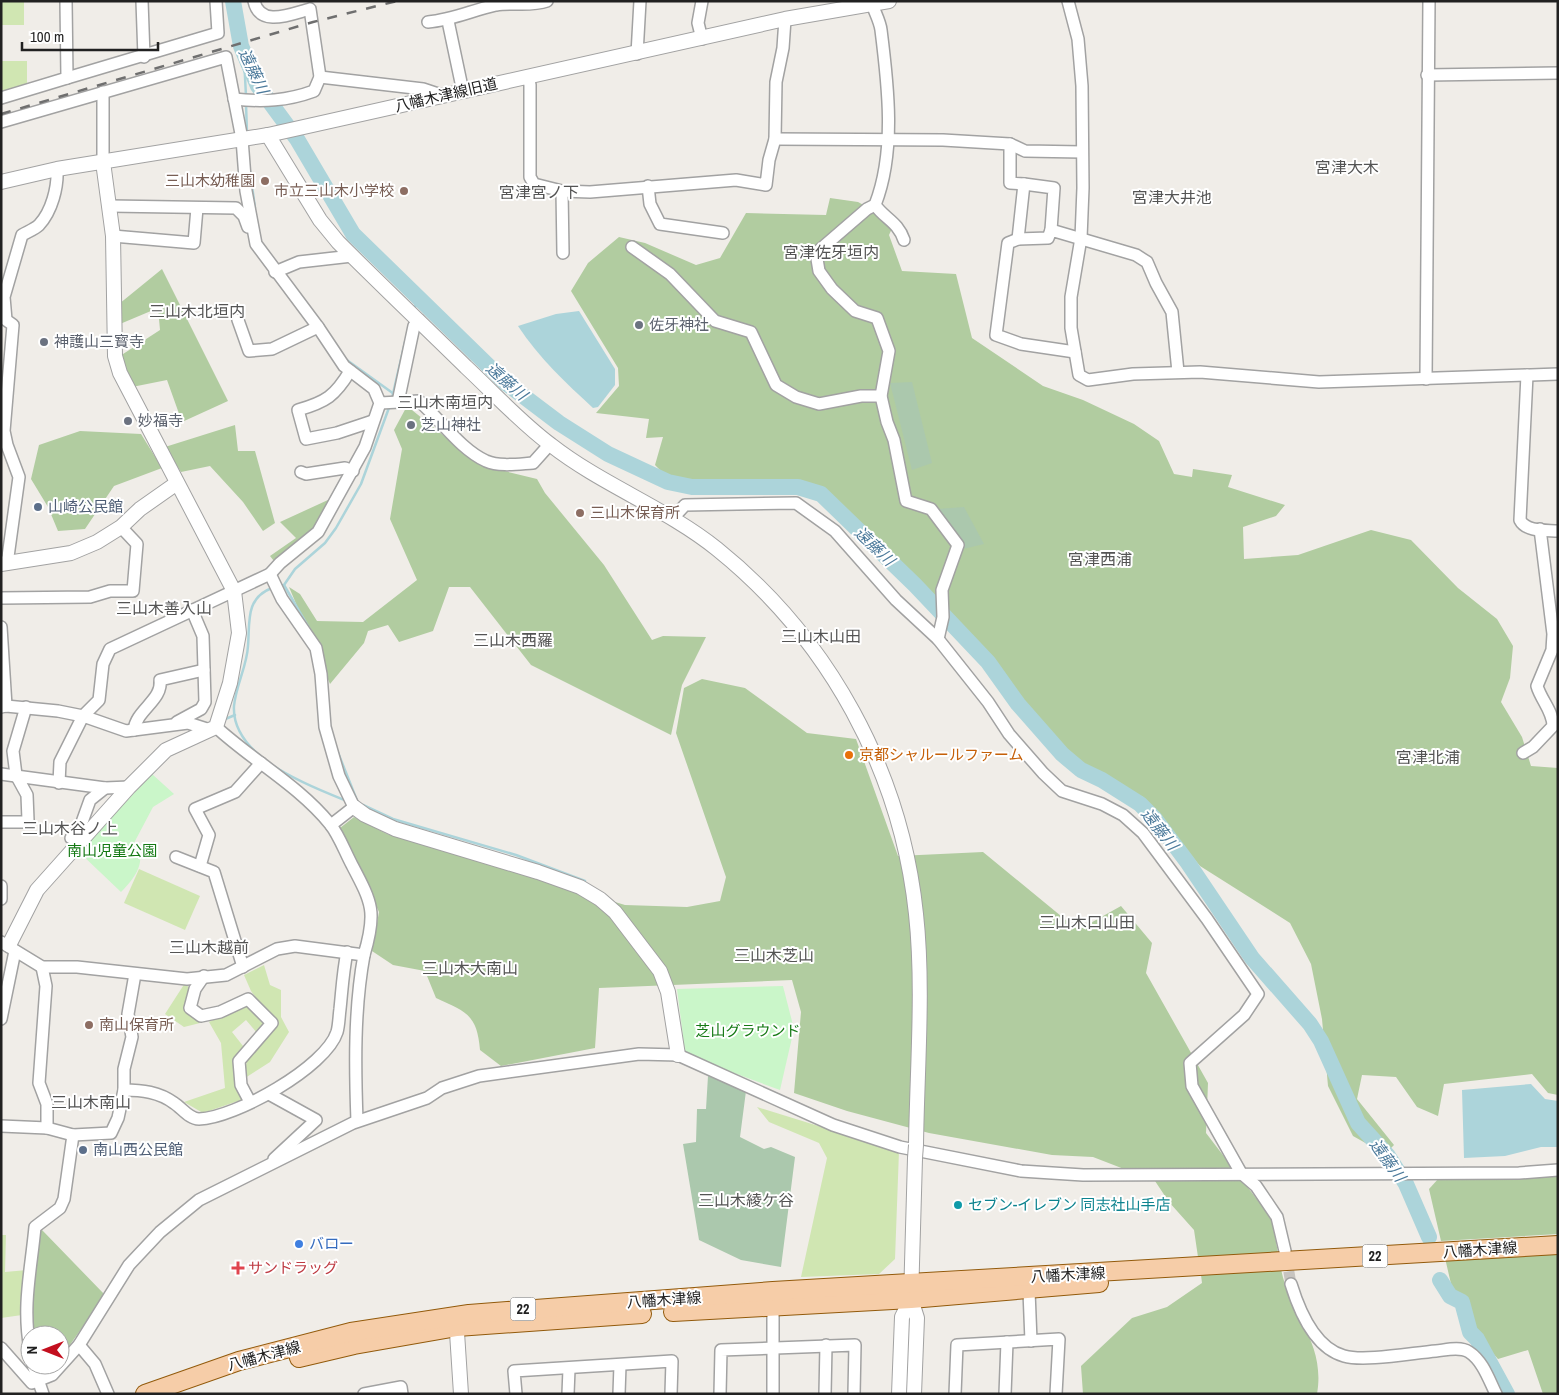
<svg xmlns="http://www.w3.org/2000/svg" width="1559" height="1395" viewBox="0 0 1559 1395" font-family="'Archivo Narrow','Noto Sans JP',sans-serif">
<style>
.grass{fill:#d0e6b2}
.forest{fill:#b1cca0}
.cemetery{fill:#abc8ad}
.park{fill:#caf6c9}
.water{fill:#acd4da}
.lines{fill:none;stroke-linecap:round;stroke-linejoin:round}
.stream{stroke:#acd4da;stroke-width:2.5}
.river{stroke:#acd4da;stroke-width:16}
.minor-tunnel{stroke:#c7c4c0;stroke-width:11;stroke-dasharray:11 5.5;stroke-linecap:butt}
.minor-casing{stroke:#a2a2a2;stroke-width:14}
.tertiary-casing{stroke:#a2a2a2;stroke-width:16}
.primary-casing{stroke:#925a0b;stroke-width:20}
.minor{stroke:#fff;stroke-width:11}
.tertiary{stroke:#fff;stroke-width:14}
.primary{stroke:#f6cda8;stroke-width:18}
.rail{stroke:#6f6f6f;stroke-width:2.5;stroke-dasharray:10 10;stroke-linecap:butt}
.tertiary-bridge-casing{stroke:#a2a2a2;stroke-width:16;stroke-linecap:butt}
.tertiary-bridge{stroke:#fff;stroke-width:14}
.education-dot{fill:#8d6e63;stroke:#fff;stroke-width:2}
.worship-dot{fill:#6b7280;stroke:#fff;stroke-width:2}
.service-dot{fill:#5c6f8a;stroke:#fff;stroke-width:2}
.food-dot{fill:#e8710a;stroke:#fff;stroke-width:2}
.culture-dot{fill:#0f9aa8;stroke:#fff;stroke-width:2}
.shop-dot{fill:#3f7fe0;stroke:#fff;stroke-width:2}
.health-dot{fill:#e0444e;stroke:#fff;stroke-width:2}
.labels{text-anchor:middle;stroke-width:4;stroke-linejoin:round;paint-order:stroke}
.shield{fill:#fff;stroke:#646464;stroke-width:1}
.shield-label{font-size:14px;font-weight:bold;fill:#212121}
.street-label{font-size:15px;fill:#212121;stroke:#fff}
.education-label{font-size:15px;fill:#785e54;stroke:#fff;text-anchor:end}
.worship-label{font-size:15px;fill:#5b616d;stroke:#fff;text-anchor:start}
.service-label{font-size:15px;fill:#4e5e75;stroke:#fff;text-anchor:start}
.food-label{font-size:15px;fill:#c56008;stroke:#fff;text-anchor:start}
.park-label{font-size:15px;fill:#157914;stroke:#fff}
.culture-label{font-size:15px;fill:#0d838f;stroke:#fff;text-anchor:start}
.shop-label{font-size:15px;fill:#366cbe;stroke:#fff;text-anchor:start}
.health-label{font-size:15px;fill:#be3a42;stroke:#fff;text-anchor:start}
.water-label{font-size:16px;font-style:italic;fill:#4c7a9b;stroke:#fff}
.neighbourhood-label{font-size:16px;fill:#545454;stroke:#fff}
</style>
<rect width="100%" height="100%" fill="#f0ede8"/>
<g class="grass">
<rect x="1" y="1" width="23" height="24"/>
<path d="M1 61H27V86L1 93Z"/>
<path d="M139 869 200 896 185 930 124 903Z"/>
<path d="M264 965 270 985 281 990V1017L289 1032 270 1062 245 1078 247 1056 276 1025 251 991 244 975Z"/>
<path d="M185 983 190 989 187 1013 200 1023 184 1027 165 1014Z"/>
<path d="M250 1000 265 1023 257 1033 246 1020 232 1032 243 1046C232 1063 237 1081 241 1100L203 1113 184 1102 225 1088 221 1043 209 1022Z"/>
<path d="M757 1107 899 1151 895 1259 879 1274 801 1277 827 1158 819 1143 769 1122Z"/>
<path d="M1 1235H6L5 1272 27 1270 22 1315 1 1318Z"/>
</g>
<g class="forest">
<path d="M830 198 858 202 895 222 889 235 902 271 956 274 972 338 1043 386 1083 400 1134 424 1159 441 1174 474 1192 477 1193 469 1232 475 1228 487 1285 505 1276 516 1243 527 1244 559 1298 555 1371 530 1411 540 1458 588 1497 619 1513 646 1510 678 1501 702 1522 737 1531 766 1558 768V1095L1548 1093 1532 1074 1444 1084 1438 1116 1417 1107 1396 1077 1362 1075 1357 1099 1394 1145 1385 1154 1353 1136 1328 1086 1322 1019 1311 964 1290 923 1200 866 1143 797 1084 767 1064 751 1030 712 981 648 919 581 826 492 795 484 691 483 666 476 655 465 663 437 646 438 649 419 596 413 619 386 618 368 571 291 588 263 619 237 645 243 696 265 720 258 746 213 826 215Z"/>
<path d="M162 269 228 401 182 422 167 380 132 387 120 356 160 330 158 308 120 324 119 304Z"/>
<path d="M407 406 480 465 537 479 545 493 604 565 652 640 663 636 706 637 682 685 671 735 531 665 470 587H449L433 631 399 642 388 625 368 631 364 643 330 684 289 587 300 594 317 621 363 622 417 580 390 519 402 449 394 430Z"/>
<path d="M235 425 238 451H255L275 523 263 531 243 502 210 466 181 472 165 447Z"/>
<path d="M80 431 141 434 162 468 114 486 85 529 58 531 48 507 31 479 39 445Z"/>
<path d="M341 494 316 529 274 561 270 556 296 538 280 522Z"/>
<path d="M702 679 745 688 807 733 856 739 898 856 983 852 1078 930 1121 906 1152 943 1146 973 1208 1083 1206 1133 1272 1219 1278 1253 1198 1257 1194 1230 1169 1202 1155 1181 1093 1157 1052 1155 929 1133 847 1111 794 1093 801 1012 792 980 599 988 595 1048 501 1066 480 1050C477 1014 466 1012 436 998L425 971 393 965 372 951 379 912 340 828 354 817 387 834 625 905 687 907 720 901 726 877 676 733 684 688Z"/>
<path d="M1558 1175V1234L1441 1241 1429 1189 1439 1178Z"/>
<path d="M42 1230 105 1295 60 1359V1335H31L29 1320 39 1232Z"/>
<path d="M1558 1251V1394H1543L1528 1350 1498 1359 1458 1314 1445 1258Z"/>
<path d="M1281 1269C1290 1315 1326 1342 1317 1394H1083L1081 1366 1132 1318 1167 1307 1202 1283 1201 1275Z"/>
</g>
<g class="cemetery">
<path d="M912 382 932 463 912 470 890 383Z"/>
<path d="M964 507 984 544 963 549 937 509Z"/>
<path d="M708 1076 746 1091 740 1137 764 1149 771 1147 795 1157 781 1267 741 1260 699 1240 683 1144 696 1142 697 1109H706Z"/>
</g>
<g class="park">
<path d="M152 774 174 794 153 807 134 843C149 860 134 879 121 892L79 852Z"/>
<path d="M783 986 794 1029 780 1090 693 1058 685 1052 677 989Z"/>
</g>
<g class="water">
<path d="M579 311 615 369V385L598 407 593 408C566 383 539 358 518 326L556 314Z"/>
<path d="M1531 1084 1545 1099 1558 1101V1147H1541L1505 1156 1464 1158 1462 1090Z"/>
</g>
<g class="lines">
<g class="stream">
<path d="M244 58 246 96"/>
<path d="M246 104 247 133"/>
<path d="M250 171 255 208"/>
<path d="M414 310 418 298"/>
<path d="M344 358 394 394"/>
<path d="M392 398 405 342"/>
<path d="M284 585 313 635"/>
<path d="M280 586 284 585 295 569 325 543 336 528 361 484 390 405"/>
<path d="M272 588C245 598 250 622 248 646 247 666 236 685 234 706 231 757 309 786 347 801"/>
<path d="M223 720 235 715"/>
<path d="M337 750 358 803"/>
<path d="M363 805 393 819 516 855 585 881"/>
</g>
<g class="river">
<path d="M233 1 241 46 258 86 297 139 353 234 506 383 559 423 608 454 668 482 692 487H798L821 494 915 585 988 662 1018 704 1062 754 1081 770 1102 780 1140 804 1155 819 1188 863 1252 958 1310 1024 1321 1041 1358 1123 1388 1156 1406 1184 1429 1237"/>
<path d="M1440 1280 1450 1296 1462 1302 1470 1332 1477 1339 1507 1394"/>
</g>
<path class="minor-tunnel" d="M1286 1255 1291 1284"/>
<defs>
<g id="minor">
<path d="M142 1 144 57"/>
<path d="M702 1 698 23 702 39"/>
<path d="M871 1C874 11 880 21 881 30 888 85 896 152 875 205L867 209 816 253 819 271 832 289 855 311 877 318 889 351 881 396 887 422 894 440 906 501 931 509 958 545 942 590 943 617 938 639"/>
<path d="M1068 1 1078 39 1082 86 1083 188 1081 238 1071 297V328L1079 375 1088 380 1133 374 1200 372 1319 382 1558 374"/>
<path d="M448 21 463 92"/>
<path d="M428 22C452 20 473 10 496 5 513 2 530 7 547 1"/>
<path d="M637 54 640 1"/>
<path d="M1427 75 1558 73"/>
<path d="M528 76 530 85V177L534 184 562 191 590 192 736 180 766 185 769 160 775 139 776 82 783 48 785 19"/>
<path d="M320 77 423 89 444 96"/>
<path d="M67 78 218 33 216 1"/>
<path d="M103 92V162"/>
<path d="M1 98 67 78 66 1"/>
<path d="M234 99C263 102 287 101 314 91L320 77 310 9C291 14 260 28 254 1"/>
<path d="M1 122 226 57 242 139 246 191 256 244 318 327 344 366 374 389 380 403 365 447 318 532 280 563 270 574 110 649 103 664 99 700 83 716 60 762 59 783"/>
<path d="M775 139 943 140 1010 144 1025 151 1082 152"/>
<path d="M1010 144V183L1024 184"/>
<path d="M648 186 650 204 660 224 723 233"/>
<path d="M562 191 563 253"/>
<path d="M875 205C885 219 898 222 904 240"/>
<path d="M110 206 236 208 244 216 248 227"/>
<path d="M113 236 194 243 197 208"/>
<path d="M1018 239 1024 184 1054 188 1051 230"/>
<path d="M632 247 670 274 715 321 751 332 776 385 796 397 819 404 861 396H881"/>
<path d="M275 272 299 262 352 256"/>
<path d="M238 320 249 351 272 349 318 327"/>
<path d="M1075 352 1021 344 996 335 1008 243 1018 239 1048 238 1051 230 1136 255 1147 262 1156 283 1172 312 1178 372"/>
<path d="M350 371C335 396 326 402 298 410L306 439 337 433 373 421"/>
<path d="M1527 375 1520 520C1526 532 1546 530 1558 531"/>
<path d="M1426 379 1429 1"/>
<path d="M398 402 414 326 419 320"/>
<path d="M380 403 419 401C441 420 460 449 486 461 500 467 518 464 533 463L550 444"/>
<path d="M301 472 306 474 345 468 353 471"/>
<path d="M673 518 685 505 796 503 835 531 896 600 938 639 988 702 1009 734 1043 773 1062 791 1102 804 1123 815 1143 833 1207 919 1258 994 1244 1015 1190 1063 1192 1086 1241 1173 1256 1186 1277 1217 1285 1251"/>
<path d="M7 564 19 477 7 445 4 431 13 325 6 320 4 297 22 235C27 232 35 229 39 225 52 211 58 187 57 169"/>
<path d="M270 574 282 599 316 648 321 674 325 727 339 776 354 807 331 825"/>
<path d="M1 598 90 597 110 591H133L137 544 121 527"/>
<path d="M1 627 6 706"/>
<path d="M1 707 6 706 58 711 83 716 126 731 188 723 210 730"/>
<path d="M177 722 201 709 205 702 203 636 192 610"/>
<path d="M134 730C136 710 163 700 160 680L204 670"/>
<path d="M1523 753 1533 747 1553 726C1553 711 1541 700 1537 686L1552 650 1553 634 1540 529"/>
<path d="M1 774 105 788 129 787"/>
<path d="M1 822H25L28 820 27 795 16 775 13 751 26 707"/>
<path d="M71 838 81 825 90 800 105 788"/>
<path d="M176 857 214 872 243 967"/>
<path d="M200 866 209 835 195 809 235 792 261 763"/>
<path d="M1 886V899"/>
<path d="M1 942 42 967H77L187 979 226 975 277 949 295 946 364 955C377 912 372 903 352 865 345 852 339 835 330 824 298 785 253 761 216 727"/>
<path d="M42 967 46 986 39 1083 47 1104V1128"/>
<path d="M204 976 195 989 190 1008 201 1016 220 1012 248 999 272 1023 239 1061 241 1085 250 1102"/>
<path d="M1 1019 15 951"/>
<path d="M124 1090C142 1090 159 1092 174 1103 182 1108 189 1119 199 1119 235 1118 326 1067 337 1032 339 1025 339 1016 340 1009 342 990 343 971 347 952"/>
<path d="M269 1094 316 1120 274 1159"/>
<path d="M357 1121C355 1067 354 1009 364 955"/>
<path d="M1 1126 47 1128 73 1135 111 1133 118 1118 124 1090V1069L132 1037 128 1014 135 974"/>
<path d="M1291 1284C1299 1310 1315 1348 1344 1356 1364 1362 1412 1353 1436 1351 1446 1350 1460 1346 1469 1352 1483 1361 1489 1380 1496 1394"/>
<path d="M1029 1291 1031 1341"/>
<path d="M773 1301V1394"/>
<path d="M79 1345 95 1364 108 1394"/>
<path d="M1 1348 32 1383 52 1375 79 1345 129 1265 160 1232 199 1200 353 1123 427 1098 442 1088 479 1076 639 1054 678 1055 833 1125 900 1147 1021 1171 1083 1175 1519 1173 1558 1170"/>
<path d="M30 1349C22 1306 31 1270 35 1227L60 1208 64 1199 73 1135"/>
<path d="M33 1365 43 1394"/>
<path d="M364 1394 401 1387 402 1394"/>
<path d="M516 1394 514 1371 672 1361 671 1394"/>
<path d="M568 1394 569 1369"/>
<path d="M619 1394 620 1365"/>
<path d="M720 1394 721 1350 855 1345 854 1394"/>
<path d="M825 1394 826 1345"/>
<path d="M955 1394 957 1345 1059 1339 1056 1394"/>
<path d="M1005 1394 1007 1342"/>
</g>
<g id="tertiary">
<path d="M268 135 320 220 338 242C380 284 423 325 466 367 494 393 520 422 551 445 602 485 666 508 717 549 829 639 901 771 916 914 924 987 917 1070 916 1145"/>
<path d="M1 182 57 169 268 135 785 19 889 1"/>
<path d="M1 564 71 553 97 542 121 527 140 509 177 483"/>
<path d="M354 807 365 815 395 829 538 872 580 887 600 899 615 912 660 971 668 992 678 1055"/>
<path d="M9 945 37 890 129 787 166 750 216 727 230 683 239 633 234 591 120 373 115 356 113 236 103 162"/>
<path d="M456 1317 461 1394"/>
<path d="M899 1394 902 1317 911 1299"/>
<path d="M914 1394 917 1318 911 1299 915 1158"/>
</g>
<g id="primary">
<path d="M673 1312 911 1299 1099 1283"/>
<path d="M299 1358 354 1345 457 1327 642 1314"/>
<path d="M145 1394 239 1361 351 1332 469 1314 773 1291 1558 1245"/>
</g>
</defs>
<use href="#minor" class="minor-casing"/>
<use href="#tertiary" class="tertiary-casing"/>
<use href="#primary" class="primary-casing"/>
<use href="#minor" class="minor"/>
<use href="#tertiary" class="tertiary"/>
<use href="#primary" class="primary"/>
<path class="rail" d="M1 114 313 22 397 1"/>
<defs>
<path id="tertiary-bridge" d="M915 1158 916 1145"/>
</defs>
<use href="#tertiary-bridge" class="tertiary-bridge-casing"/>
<use href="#tertiary-bridge" class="tertiary-bridge"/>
</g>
<g class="education-dot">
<circle cx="265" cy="181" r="5"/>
<circle cx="404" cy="191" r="5"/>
<circle cx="580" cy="513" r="5"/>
<circle cx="89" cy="1025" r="5"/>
</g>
<g class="worship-dot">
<circle cx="639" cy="325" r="5"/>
<circle cx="44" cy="342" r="5"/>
<circle cx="128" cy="421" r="5"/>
<circle cx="411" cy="425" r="5"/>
</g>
<g class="service-dot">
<circle cx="38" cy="507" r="5"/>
<circle cx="83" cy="1150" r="5"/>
</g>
<circle class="food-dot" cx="849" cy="755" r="5"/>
<circle class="culture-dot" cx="958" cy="1205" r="5"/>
<circle class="shop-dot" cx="299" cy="1244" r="5"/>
<path class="health-dot" d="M235.5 1260.5h5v5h5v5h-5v5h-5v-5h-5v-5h5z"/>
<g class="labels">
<g class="shield">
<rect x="1362.5" y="1244.5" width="25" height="23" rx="4"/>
<rect x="510.5" y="1297.5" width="25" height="23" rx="4"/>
</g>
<g class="shield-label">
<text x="1375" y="1261">22</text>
<text x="523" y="1314">22</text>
</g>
<g class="street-label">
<text transform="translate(446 95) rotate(-13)" y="5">八幡木津線旧道</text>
<text transform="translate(1480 1250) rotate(-4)" y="5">八幡木津線</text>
<text transform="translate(1068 1275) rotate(-3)" y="5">八幡木津線</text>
<text transform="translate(664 1300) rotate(-4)" y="5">八幡木津線</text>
<text transform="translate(264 1356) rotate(-15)" y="5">八幡木津線</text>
</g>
<g class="education-label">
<text x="255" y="186">三山木幼稚園</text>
<text x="394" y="196">市立三山木小学校</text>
<text x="590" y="518" text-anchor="start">三山木保育所</text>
<text x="99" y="1030" text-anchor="start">南山保育所</text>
</g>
<g class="worship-label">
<text x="649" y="330">佐牙神社</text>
<text x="54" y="347">神護山三寳寺</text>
<text x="138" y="426">妙福寺</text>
<text x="421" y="430">芝山神社</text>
</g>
<g class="service-label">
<text x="48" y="512">山崎公民館</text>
<text x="93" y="1155">南山西公民館</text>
</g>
<g class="food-label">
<text x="859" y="760">京都シャルールファーム</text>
</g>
<g class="park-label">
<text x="112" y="856">南山児童公園</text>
<text x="748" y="1036">芝山グラウンド</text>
</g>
<g class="culture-label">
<text x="968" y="1210">セブン-イレブン 同志社山手店</text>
</g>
<g class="shop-label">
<text x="309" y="1249">バロー</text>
</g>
<g class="health-label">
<text x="248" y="1273">サンドラッグ</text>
</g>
<g class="water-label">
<text transform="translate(254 71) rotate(65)" y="6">遠藤川</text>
<text transform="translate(507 381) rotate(41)" y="6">遠藤川</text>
<text transform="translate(875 546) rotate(44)" y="6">遠藤川</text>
<text transform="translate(1160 829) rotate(52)" y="6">遠藤川</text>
<text transform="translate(1388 1160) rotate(54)" y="6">遠藤川</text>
</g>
<g class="neighbourhood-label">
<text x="1347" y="173">宮津大木</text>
<text x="539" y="198">宮津宮ノ下</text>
<text x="1172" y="203">宮津大井池</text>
<text x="831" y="258">宮津佐牙垣内</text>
<text x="197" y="317">三山木北垣内</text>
<text x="445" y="408">三山木南垣内</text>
<text x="1100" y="565">宮津西浦</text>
<text x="164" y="614">三山木善入山</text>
<text x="821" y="642">三山木山田</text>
<text x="513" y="646">三山木西羅</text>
<text x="1428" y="763">宮津北浦</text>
<text x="70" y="834">三山木谷ノ上</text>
<text x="1087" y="928">三山木口山田</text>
<text x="209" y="953">三山木越前</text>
<text x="774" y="961">三山木芝山</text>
<text x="470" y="974">三山木大南山</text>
<text x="91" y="1108">三山木南山</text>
<text x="746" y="1206">三山木綾ケ谷</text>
</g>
</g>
<rect width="1559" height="1395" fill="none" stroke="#212121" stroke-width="5"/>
<g transform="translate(45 1350) rotate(270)"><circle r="24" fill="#ffffff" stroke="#a6a6a6"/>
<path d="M0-4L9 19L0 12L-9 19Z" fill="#c30f1f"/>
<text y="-8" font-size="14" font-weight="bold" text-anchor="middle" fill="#212121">N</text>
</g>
<path d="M22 42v8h136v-8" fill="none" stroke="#212121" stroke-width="2.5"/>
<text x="30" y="42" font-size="15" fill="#212121" stroke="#ffffff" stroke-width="4" paint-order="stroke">100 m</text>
</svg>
